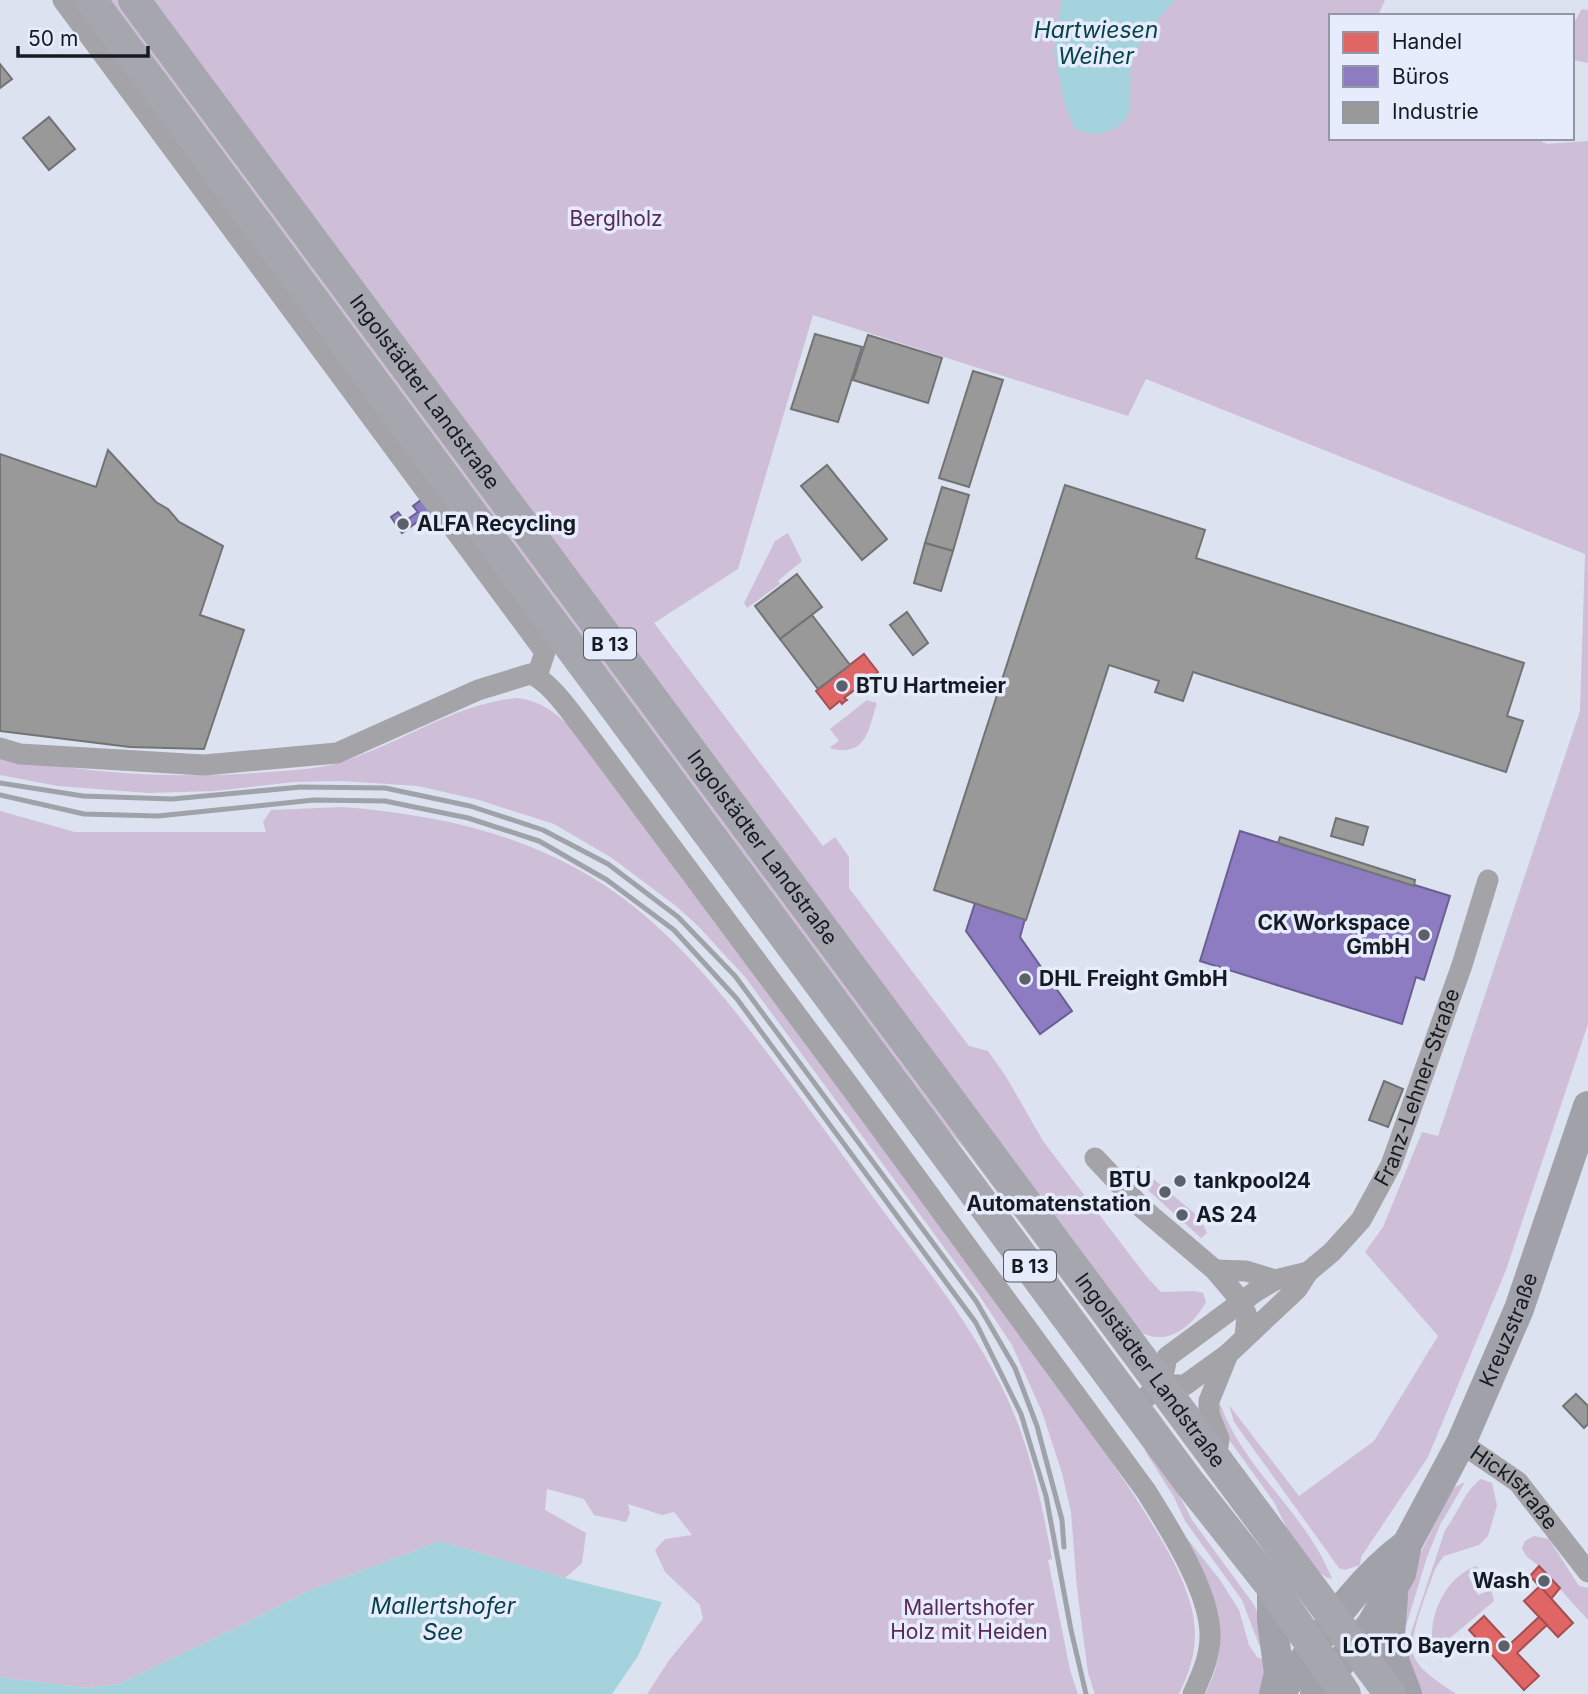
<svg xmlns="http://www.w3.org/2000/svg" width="1588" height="1694" viewBox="0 0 1588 1694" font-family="Inter,sans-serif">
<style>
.green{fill:#cfbed7}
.water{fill:#a5d3dd}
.shops{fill:#e06666;stroke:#a34f52;stroke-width:2}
.offices{fill:#8e7cc3;stroke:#6a5f93;stroke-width:2}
.industry{fill:#999;stroke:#727375;stroke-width:2}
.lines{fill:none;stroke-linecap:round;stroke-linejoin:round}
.street{stroke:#a3a3a8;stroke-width:21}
.secondary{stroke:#a1a2a9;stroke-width:30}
.primary{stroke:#a5a6ae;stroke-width:32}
.rail{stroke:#a0a2a9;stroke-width:5}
.poi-dot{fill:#5b606a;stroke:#e6ecfb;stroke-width:2.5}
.labels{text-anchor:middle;stroke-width:7;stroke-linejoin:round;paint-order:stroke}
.shield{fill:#e6ecfb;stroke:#545963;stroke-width:2}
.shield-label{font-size:19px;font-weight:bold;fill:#161a22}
.park-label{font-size:21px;fill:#592a57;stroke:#e6ecfb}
.street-label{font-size:21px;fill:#161a22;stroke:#e6ecfb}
.poi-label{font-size:21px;font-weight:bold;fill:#161a22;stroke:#e6ecfb;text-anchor:start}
.water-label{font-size:23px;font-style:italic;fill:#064249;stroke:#e6ecfb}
</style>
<rect width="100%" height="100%" fill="#dce2ef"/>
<g class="green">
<path d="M102 0H121L1134 1372 1124 1362 964 1148 946 1128Z"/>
<path d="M147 0H1385L1378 16H1331V138H1534L1547 144 1588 141V1024L1506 1270 1428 1457 1361 1557 1360 1565 1345 1570 1339 1568 1234 1422 1229 1405 1299 1496 1374 1441 1438 1336 1365 1252 1383 1227 1422 1132 1438 1136 1580 711 1585 554 1146 379 1128 416 813 315 738 569 654 623 823 846 835 837 849 857V888L969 1046 988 1051 1005 1075 1043 1141 1146 1276 1161 1292 1195 1291 1203 1293 1206 1302C1191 1329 1164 1349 1136 1329Z"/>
<path d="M1582 9 1588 10V63L1572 60V26Z"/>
<path d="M788 533 802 561 778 581 780 584 747 608 744 603 775 541Z"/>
<path d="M518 698C543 702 558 714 575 732 726 935 881 1136 1027 1343 1066 1399 1108 1453 1144 1511 1161 1539 1179 1567 1189 1599 1200 1633 1195 1662 1179 1694H1095L1088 1673 1077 1589 1071 1512 1062 1473 1042 1412 1012 1345 977 1292 745 977 698 926 676 906 612 858 554 824 479 800 418 786 341 781 294 782 215 791 148 793 58 786 0 775V755C88 775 180 779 270 772 294 770 321 769 344 761 402 743 456 703 518 698Z"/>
<path d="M867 700 877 703C868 730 867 756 832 749L830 747 839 741 830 729Z"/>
<path d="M342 807C434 814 525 833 604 885 674 931 725 997 775 1063 807 1106 839 1149 870 1193 919 1260 973 1324 1008 1400 1031 1451 1042 1504 1052 1559L1048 1560 1070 1670 1078 1694H647L670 1659 703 1619 700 1605 665 1572 655 1550 665 1539 692 1535 674 1512 662 1515 628 1504 630 1513 626 1522 594 1515 584 1499 547 1489 545 1510 586 1533 582 1563 565 1578 440 1541 308 1591 232 1630 119 1684 87 1688 0 1677V811L75 832H266L263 822 271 810Z"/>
<path d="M1138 1166 1200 1218 1207 1233 1201 1238 1128 1172Z"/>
<path d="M1217 1404 1221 1406C1245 1471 1307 1514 1332 1579L1326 1577 1313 1568 1289 1533 1274 1502 1222 1430Z"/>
<path d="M1150 1447 1169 1475 1192 1520 1252 1602 1264 1624 1266 1652 1259 1645 1242 1600 1185 1521 1174 1497 1145 1451Z"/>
<path d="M1481 1479 1492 1483 1497 1505 1488 1536 1479 1545 1444 1556 1436 1567C1430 1584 1406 1641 1414 1657 1422 1673 1442 1684 1456 1694H1418L1398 1640 1409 1639 1445 1530C1458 1514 1464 1491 1481 1479Z"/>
<path d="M1465 1482 1440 1525 1427 1557 1406 1626 1402 1629 1403 1588 1453 1488Z"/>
<path d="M1534 1536 1549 1539 1579 1586 1588 1588V1620L1539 1566 1526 1556 1522 1548 1525 1541Z"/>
<path d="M1186 1537 1220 1580 1239 1610 1249 1645 1257 1657 1270 1663 1264 1694H1205C1237 1635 1212 1592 1186 1537Z"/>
<path d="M1477 1566 1479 1570 1468 1575 1478 1595 1491 1590 1494 1601 1449 1639 1451 1652 1436 1653C1423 1624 1445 1575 1477 1566Z"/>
</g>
<g class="water">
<path d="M1062 0H1175C1157 20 1140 37 1132 63 1126 86 1141 121 1110 130 1093 136 1091 135 1074 128L1064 102 1054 51Z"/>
<path d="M440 1541 565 1578 662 1602 638 1656 612 1694H0V1677L87 1688 119 1684 232 1630 308 1591Z"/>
</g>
<g class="shops">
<path d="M864 654 878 672 844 698 847 700 844 702 842 704 840 701 830 709 816 691Z"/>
<path d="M1539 1566 1560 1588 1551 1599 1530 1576Z"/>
<path d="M1540 1586 1573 1623 1558 1637 1524 1601Z"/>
<path d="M1484 1616 1510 1644 1539 1617 1547 1625 1517 1653 1539 1676 1524 1690 1469 1630Z"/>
</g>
<g class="offices">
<path d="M421 500 441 527 434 531 424 517 402 533 391 517 398 512 405 521 418 512 413 506Z"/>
<path d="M1240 831 1450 896 1424 980 1416 977 1402 1024 1200 961Z"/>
<path d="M975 903 1025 919 1020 937 1072 1011 1040 1034 966 931Z"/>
</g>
<g class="industry">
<path d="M0 64 12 79 0 88Z"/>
<path d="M49 117 75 149 49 170 23 138Z"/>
<path d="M815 334 862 347 838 422 791 409Z"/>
<path d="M868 335 942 358 928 403 853 380Z"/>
<path d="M973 371 1003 380 969 487 939 478Z"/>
<path d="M108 450 156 502 168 509 179 522 223 546 200 615 244 630 204 749 130 747 0 731V454L96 487Z"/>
<path d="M827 465 887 539 862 560 801 486Z"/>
<path d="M1065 485 1205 530 1196 558 1524 663 1507 716 1523 721 1506 772 1193 672 1183 701 1155 692 1159 681 1109 665 1026 920 934 890Z"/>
<path d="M942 487 969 495 953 551 925 543Z"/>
<path d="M925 543 953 551 941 591 914 583Z"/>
<path d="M797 574 822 607 780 639 755 606Z"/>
<path d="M907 612 928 643 913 655 890 625Z"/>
<path d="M812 615 850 665 818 689 780 639Z"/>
<path d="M1336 818 1368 827 1363 845 1331 836Z"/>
<path d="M1280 837 1415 880 1414 886 1278 843Z"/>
<path d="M1384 1081 1403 1089 1388 1127 1369 1120Z"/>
<path d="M1576 1394 1588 1406V1424L1584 1428 1563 1406Z"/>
</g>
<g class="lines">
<g class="street">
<path d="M63 0 545 652 537 676"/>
<path d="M0 748 20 754 204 765 337 753 478 690 530 674C549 680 571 713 583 728L854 1092 1146 1491C1169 1528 1208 1588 1210 1632 1211 1655 1202 1674 1193 1694"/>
<path d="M1095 1158 1142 1208 1215 1270 1241 1301 1247 1316 1245 1336"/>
<path d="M1215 1270 1246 1271 1275 1280"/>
<path d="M1161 1385 1167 1357 1255 1292 1275 1280 1308 1272"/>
<path id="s1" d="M1134 1407 1161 1385H1185L1228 1354 1297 1289 1308 1272 1332 1252 1361 1220 1391 1165 1462 965 1488 880"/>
<path id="s2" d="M1461 1443 1518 1482 1588 1572"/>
<path d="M1216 1458 1219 1439 1209 1414V1401L1228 1354"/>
</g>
<g class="secondary">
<path d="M1272 1587V1621L1279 1673 1274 1694"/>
<path d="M1393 1596 1390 1636 1395 1663 1407 1694"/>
<path d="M1279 1694C1318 1642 1354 1583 1407 1544"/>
<path id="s3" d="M1315 1694 1371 1625 1401 1574 1407 1544 1461 1443 1519 1309 1588 1106"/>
</g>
<g class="primary">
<path d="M91 0 1189 1482 1272 1587 1345 1694"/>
<path id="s4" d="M134 0 1390 1694"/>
</g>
<g class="rail">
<path d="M0 783 83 796 172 799 301 787 385 788 470 806 543 830 608 864 678 917 735 976 976 1301 1015 1368 1037 1426 1062 1520 1064 1547"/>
<path d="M0 795 84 814 158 816 314 800 385 801 468 818 539 841 607 880 674 930 737 999 976 1323 1021 1414 1046 1496 1071 1630 1086 1694"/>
</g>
</g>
<g class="poi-dot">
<circle cx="403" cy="524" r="7"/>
<circle cx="842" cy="686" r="7"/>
<circle cx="1424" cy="935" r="7"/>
<circle cx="1025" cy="979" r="7"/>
<circle cx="1180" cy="1181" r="7"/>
<circle cx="1165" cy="1192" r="7"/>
<circle cx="1182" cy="1215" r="7"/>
<circle cx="1544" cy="1581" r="7"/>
<circle cx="1504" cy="1646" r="7"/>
</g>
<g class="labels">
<g class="shield">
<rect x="584" y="628.5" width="52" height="31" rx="5"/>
<rect x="1004" y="1250.5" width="52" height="31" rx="5"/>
</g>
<g class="shield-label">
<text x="610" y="651">B 13</text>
<text x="1030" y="1273">B 13</text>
</g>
<g class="park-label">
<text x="616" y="226">Berglholz</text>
<text x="969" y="1615">Mallertshofer<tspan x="969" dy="24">Holz mit Heiden</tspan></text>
</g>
<g class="street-label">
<text dy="7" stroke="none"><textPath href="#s4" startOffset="488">Ingolstädter Landstraße</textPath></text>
<text dy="7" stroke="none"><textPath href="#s4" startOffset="1055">Ingolstädter Landstraße</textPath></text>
<text dy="7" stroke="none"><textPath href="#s1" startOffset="446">Franz-Lehner-Straße</textPath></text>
<text dy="7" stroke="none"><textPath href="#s3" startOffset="416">Kreuzstraße</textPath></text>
<text dy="7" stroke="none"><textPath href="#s4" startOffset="1706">Ingolstädter Landstraße</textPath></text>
<text dy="7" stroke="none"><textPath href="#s2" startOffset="70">Hicklstraße</textPath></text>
</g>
<g class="poi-label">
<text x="417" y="531">ALFA Recycling</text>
<text x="856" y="693">BTU Hartmeier</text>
<text x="1410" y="930" text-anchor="end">CK Workspace<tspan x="1410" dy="24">GmbH</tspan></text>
<text x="1039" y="986">DHL Freight GmbH</text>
<text x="1151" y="1187" text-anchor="end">BTU<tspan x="1151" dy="24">Automatenstation</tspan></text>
<text x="1194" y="1188">tankpool24</text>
<text x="1196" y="1222">AS 24</text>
<text x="1530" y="1588" text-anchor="end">Wash</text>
<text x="1490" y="1653" text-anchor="end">LOTTO Bayern</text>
</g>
<g class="water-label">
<text x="1096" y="38">Hartwiesen<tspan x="1096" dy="26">Weiher</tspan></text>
<text x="443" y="1614">Mallertshofer<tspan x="443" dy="26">See</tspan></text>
</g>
</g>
<rect x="1329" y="14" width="245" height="126" fill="#e6ecfb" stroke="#9398a4" stroke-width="2"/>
<rect x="1343" y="32" width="35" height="21" fill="#e06666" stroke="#9398a4" stroke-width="2"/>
<text x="1392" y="49" font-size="21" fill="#161a22">Handel</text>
<rect x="1343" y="66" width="35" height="21" fill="#8e7cc3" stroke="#9398a4" stroke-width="2"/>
<text x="1392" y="84" font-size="21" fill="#161a22">Büros</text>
<rect x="1343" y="102" width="35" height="21" fill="#999999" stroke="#9398a4" stroke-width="2"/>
<text x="1392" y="119" font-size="21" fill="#161a22">Industrie</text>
<path d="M18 46v10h130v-10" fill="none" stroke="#161a22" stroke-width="3.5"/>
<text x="28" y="46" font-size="21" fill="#161a22" stroke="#e6ecfb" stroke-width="5" paint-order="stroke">50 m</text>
</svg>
